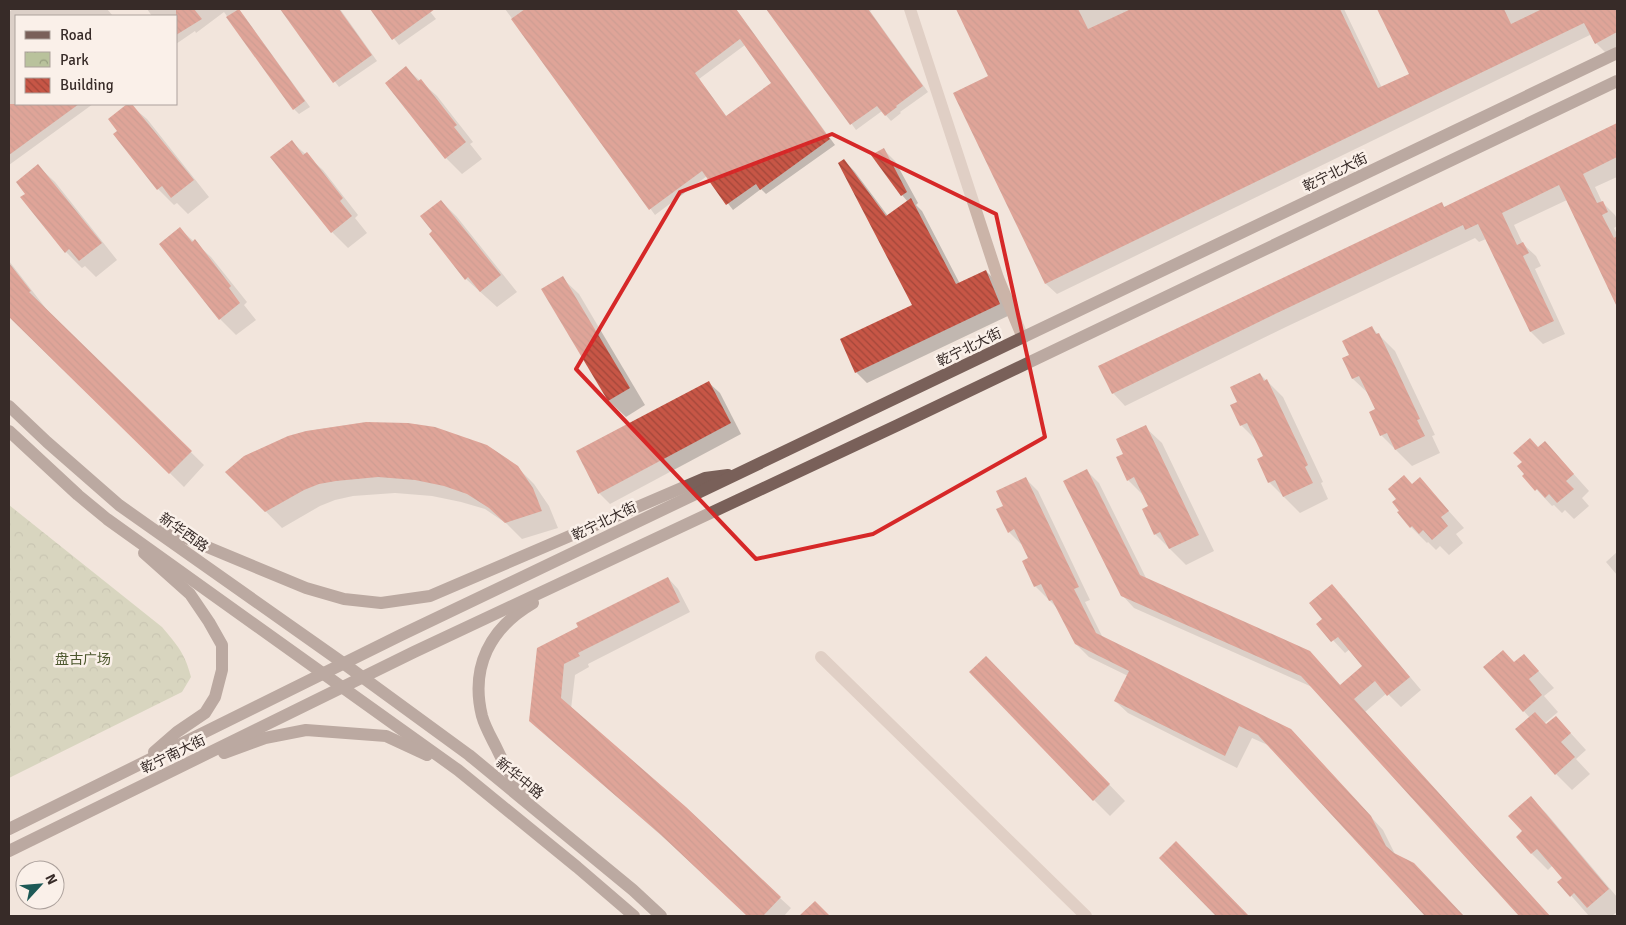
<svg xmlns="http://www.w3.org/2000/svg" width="1626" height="925" viewBox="0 0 1626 925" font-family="Signika,'Noto Sans SC',sans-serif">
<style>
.park{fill:url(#park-crowns)}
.shadow{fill:#0003;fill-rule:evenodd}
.building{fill:url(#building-back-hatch);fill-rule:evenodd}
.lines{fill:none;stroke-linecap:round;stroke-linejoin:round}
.minor{stroke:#cbb4a8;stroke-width:12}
.major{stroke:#796059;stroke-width:12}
.marked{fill:none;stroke:#d62828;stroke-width:4;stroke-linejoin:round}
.labels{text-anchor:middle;stroke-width:5;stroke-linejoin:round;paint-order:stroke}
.street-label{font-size:14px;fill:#372b28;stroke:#faf0e9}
.park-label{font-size:14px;fill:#4b562c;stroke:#faf0e9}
</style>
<defs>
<pattern id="park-crowns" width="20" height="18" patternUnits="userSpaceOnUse" patternTransform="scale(1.25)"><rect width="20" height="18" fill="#b9c29c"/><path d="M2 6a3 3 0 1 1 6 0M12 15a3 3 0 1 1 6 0" fill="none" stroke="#979e7f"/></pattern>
<pattern id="building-back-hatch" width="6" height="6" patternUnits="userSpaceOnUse" patternTransform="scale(1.25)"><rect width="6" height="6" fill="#c75646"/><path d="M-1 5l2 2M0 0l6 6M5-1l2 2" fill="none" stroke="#a2473a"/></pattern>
</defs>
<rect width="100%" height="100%" fill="#f2e5dc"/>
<path class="park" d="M9 505 162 627C177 645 185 653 191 677L182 692 9 778Z"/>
<g class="shadow">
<path d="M13 9H107L113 16H16V104H93L9 165V12Z"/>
<path d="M147 9H239L310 107 299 114 294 109 224 12 196 33 195 31 176 44V16H152Z"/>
<path d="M281 9H340L377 61 339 87Z"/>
<path d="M371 9H428L436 19 399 45Z"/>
<path d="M505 9H736L835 145 766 194 761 189 733 210 707 176 655 215ZM745 45 773 84 727 117 699 79Z"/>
<path d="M768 9H873L870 11 928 92 900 112 901 113 891 121 882 111 856 130Z"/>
<path d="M957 9H1344L1382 88 1410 74 1379 9H1617V48L1606 53 1596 43 1592 34 1057 294 1046 284 955 94 990 77Z"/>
<path d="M406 68 437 96 473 142 470 144 482 159 462 174 446 158Z"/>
<path d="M129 104 147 119 209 197 188 214 177 203 174 205 158 189 110 119Z"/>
<path d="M1617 125V177L1595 187 1602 202 1615 215 1617 219V226L1614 228 1617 234V304L1567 200 1514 225 1523 244 1536 256 1541 266 1535 269 1565 334 1543 344 1531 332 1486 239 1479 242 1475 238 1288 326 1125 406 1113 393 1441 204 1445 208Z"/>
<path d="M292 142 323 170 358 215 355 218 367 233 348 248 332 232Z"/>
<path d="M884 150 895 161 918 203 916 205 922 211 960 284 986 271 997 282 1010 315 867 383 856 372 914 306 844 160 855 172 888 216 908 202 902 195Z"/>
<path d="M38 166 55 182 117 260 96 277 85 266 82 268 66 252 27 194Z"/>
<path d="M441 201 457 217 517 292 497 307 466 279 431 234 434 232Z"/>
<path d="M180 229 211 257 247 302 244 305 256 320 236 335 220 319Z"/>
<path d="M9 261 51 315 204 465 184 487 9 315Z"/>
<path d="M562 278 579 294 645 405 626 417 609 401 543 290Z"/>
<path d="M1372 328 1395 351 1435 435 1432 436 1440 453 1412 466 1381 435 1377 410 1370 395 1353 379 1344 359 1351 356Z"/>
<path d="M1260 374 1283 397 1323 482 1321 483 1328 499 1300 513 1269 482 1265 456 1257 441 1241 425 1239 402Z"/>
<path d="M708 382 720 393 741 434 610 504 599 493Z"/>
<path d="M1145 427 1162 443 1214 551 1186 565 1155 534 1150 507 1144 496 1128 480Z"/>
<path d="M1545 442 1589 491 1582 498 1589 506 1574 519 1565 510 1562 513 1554 505 1552 506 1524 476 1538 448Z"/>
<path d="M517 467 534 484 549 506 558 528 522 539 507 524 485 509 461 502 432 496 395 493 353 496 335 500 320 506 282 528 227 472Z"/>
<path d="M1087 471 1099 483 1147 580 1322 665 1341 686 1364 666 1350 649 1345 653 1318 624 1344 598 1421 690 1401 707 1387 693 1365 712 1550 916H1521L1312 687 1134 608 1122 595Z"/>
<path d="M1026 479 1038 491 1090 600 1085 602 1103 638 1303 743 1383 830 1396 856 1427 877 1463 916H1427L1270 746 1252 738 1237 768 1128 713 1115 701 1128 676 1089 657 1076 644 1058 609 1035 586 1030 559 1022 544H1021L1009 532 1005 507Z"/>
<path d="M1420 479 1464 528 1456 534 1463 543 1449 555 1440 546 1436 550 1428 542 1427 543 1411 527 1413 485Z"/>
<path d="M1617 552V575L1606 562Z"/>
<path d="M668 578 678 589 690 612 588 664 589 667 575 675 571 709 685 808 780 898 791 908 784 916H748L672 845 542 731 538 649Z"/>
<path d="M1524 655 1554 688 1544 696 1558 712 1545 723 1547 725 1556 717 1586 750 1576 759 1590 774 1572 790 1556 774 1530 718 1485 667 1515 663Z"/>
<path d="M1002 673 1125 801 1110 816 1094 800Z"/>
<path d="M1531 798 1547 814 1617 897V912L1612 916H1589L1559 882 1563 879 1552 866 1548 870 1532 854 1524 832Z"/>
</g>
<g class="building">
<path d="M176 9H194L202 19 176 35Z"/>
<path d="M239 9 305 101 293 110 226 17Z"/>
<path d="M280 9H339L372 55 333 83Z"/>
<path d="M370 9H435L392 40Z"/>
<path d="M525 9H736L830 139 760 190 756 184 726 205 702 171 649 210 511 19ZM740 39 771 83 726 116 695 73Z"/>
<path d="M766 9H868L923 86 896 106 897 107 885 116 877 106 850 125Z"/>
<path d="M956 9H1078L1088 29 1131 9H1340L1378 88 1409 74 1377 9H1504L1511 24 1542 9H1617V32L1595 44 1584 23 1045 284 953 93 988 76Z"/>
<path d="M406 66 418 81 421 79 457 125 454 127 466 142 445 159 385 83Z"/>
<path d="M9 104H79L9 155Z"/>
<path d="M127 104H132L194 180 171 198 162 186 157 190 113 134 117 131 108 119Z"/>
<path d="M1617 123V157L1583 174 1597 203 1603 201 1608 212 1602 215 1614 238 1617 236V307L1559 185 1502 213 1517 245 1523 242 1529 253 1523 256 1554 321 1530 332 1478 224 1465 230 1463 225 1275 314 1112 394 1098 366 1442 202 1444 207Z"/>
<path d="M292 140 303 155 307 152 343 198 340 201 352 216 331 233 270 157Z"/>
<path d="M884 148 907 192 901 196 871 155Z"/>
<path d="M844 159 886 216 911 198 956 284 986 270 1000 304 855 373 840 339 912 305 838 163Z"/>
<path d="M38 164 102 243 79 261 69 249 65 253 20 197 25 194 16 182Z"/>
<path d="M441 200 501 275 480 292 468 277 465 280 429 234 432 231 420 216Z"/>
<path d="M180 227 192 242 195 239 231 286 229 288 240 303 219 320 159 244Z"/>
<path d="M9 263 31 291 29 292 192 451 169 474 9 317Z"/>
<path d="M563 276 630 388 608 401 541 289Z"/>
<path d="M1372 326 1376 334 1379 333 1397 370 1420 419 1417 420 1425 436 1395 450 1387 433 1380 436 1369 412 1375 409 1359 376 1352 379 1342 358 1349 355 1342 341Z"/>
<path d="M1260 373 1264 381 1267 379 1308 465 1305 467 1313 483 1283 497 1275 480 1268 483 1257 459 1263 456 1247 423 1240 426 1230 405 1237 402 1230 387Z"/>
<path d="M709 381 731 423 598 494 576 451Z"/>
<path d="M366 422 408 423 435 427 487 445 518 466 533 488 542 511 505 523 489 508 467 494 444 486 415 480 378 477 336 481 319 484 304 490 265 512 225 472 244 456 288 436 306 431Z"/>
<path d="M1146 425 1199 535 1169 549 1160 532 1154 535 1142 509 1148 506 1134 477 1127 481 1116 457 1123 454 1116 439Z"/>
<path d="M1530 438 1538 447 1545 441 1574 474 1566 481 1574 489 1557 503 1549 494 1545 498 1537 489 1535 491 1522 476 1524 474 1517 466 1522 462 1513 453Z"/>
<path d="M1087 469 1140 575 1310 651 1340 685 1362 666 1338 637 1331 642 1316 624 1322 619 1309 603 1332 584 1410 677 1387 696 1375 681 1354 699 1550 916H1519L1301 676 1121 596 1063 481Z"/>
<path d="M1404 475 1412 484 1420 477 1449 511 1441 517 1448 526 1432 540 1423 530 1419 534 1412 526 1410 528 1397 512 1399 511 1392 502 1396 499 1388 489Z"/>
<path d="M1026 477 1079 587 1074 589 1096 633 1291 729 1371 816 1386 846 1394 853 1414 863 1464 916H1425L1258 735 1239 726 1225 756 1114 701 1129 671 1075 644 1052 600 1049 601 1041 584 1034 587 1022 561 1028 558 1014 529 1008 533 996 509 1003 506 996 491Z"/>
<path d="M668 577 680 602 578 653 580 656 564 664 561 698 686 807 781 897 763 916H747L660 834 529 721 537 648 578 627 576 623Z"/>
<path d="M1503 650 1514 662 1524 654 1539 671 1529 679 1542 695 1523 712 1483 667Z"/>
<path d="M986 656 1110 784 1093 801 969 672Z"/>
<path d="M1535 712 1546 724 1556 716 1571 733 1561 742 1575 757 1555 775 1515 729Z"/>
<path d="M1531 796 1609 889 1587 908 1574 893 1570 897 1557 882 1562 878 1537 849 1531 854 1516 837 1522 831 1508 816Z"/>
<path d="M1176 841 1249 916H1216L1159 858Z"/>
<path d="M815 901 830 916H799Z"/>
</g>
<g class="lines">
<g class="minor">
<path d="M910 9 998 278 1023 338"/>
<path d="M821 657 1086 916"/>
</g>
<g class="major">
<path d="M9 406 47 442 119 505 343 663 469 755 633 890 661 916"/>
<path d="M9 431 78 495 107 519 458 770 577 867 634 916"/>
<path d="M164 529 306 588 344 599 381 603 430 596 705 478 728 475"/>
<path d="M144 553 190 594 209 622 222 645V670L215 697 205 713 177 732 154 752"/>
<path d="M224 753 265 738 306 730 386 736 427 755"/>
<path d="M523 794C512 779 504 764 496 747 491 737 485 727 482 716 470 667 490 628 533 603"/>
<path d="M9 829 401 635 1617 53"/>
<path d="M9 851 414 652 898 425 1617 81"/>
</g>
</g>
<path d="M0 0H1626V925H0ZM832 134 996 214 1045 437 873 534 756 559 576 369 680 192Z" fill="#f2e5dc" fill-opacity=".55" fill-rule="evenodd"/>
<path class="marked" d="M832 134 996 214 1045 437 873 534 756 559 576 369 680 192Z"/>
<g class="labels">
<g class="street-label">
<text transform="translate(1335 172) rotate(-26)" y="5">乾宁北大街</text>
<text transform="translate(969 347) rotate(-26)" y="5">乾宁北大街</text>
<text transform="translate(604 521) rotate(-26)" y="5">乾宁北大街</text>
<text transform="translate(184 532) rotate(35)" y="5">新华西路</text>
<text transform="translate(173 754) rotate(-26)" y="5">乾宁南大街</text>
<text transform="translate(520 778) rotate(39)" y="5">新华中路</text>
</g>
<g class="park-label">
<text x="83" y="664">盘古广场</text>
</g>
</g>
<rect width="1626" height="925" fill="none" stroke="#372b28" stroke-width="20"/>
<rect x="15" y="15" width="162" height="90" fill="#faf0e9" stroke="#aca19c"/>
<rect x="25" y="31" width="25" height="8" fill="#796059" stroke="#aca19c"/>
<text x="60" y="40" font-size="15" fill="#372b28">Road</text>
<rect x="25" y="52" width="25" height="15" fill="url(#park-crowns)" stroke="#aca19c"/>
<text x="60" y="65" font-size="15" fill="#372b28">Park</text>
<rect x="25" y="78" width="25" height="15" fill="url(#building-back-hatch)" stroke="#aca19c"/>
<text x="60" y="90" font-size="15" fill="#372b28">Building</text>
<g transform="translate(40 885) rotate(64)"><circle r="24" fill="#faf0e9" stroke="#aca19c"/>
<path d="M0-4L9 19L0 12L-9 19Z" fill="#1d5956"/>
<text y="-8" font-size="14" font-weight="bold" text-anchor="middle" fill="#372b28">N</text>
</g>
</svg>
